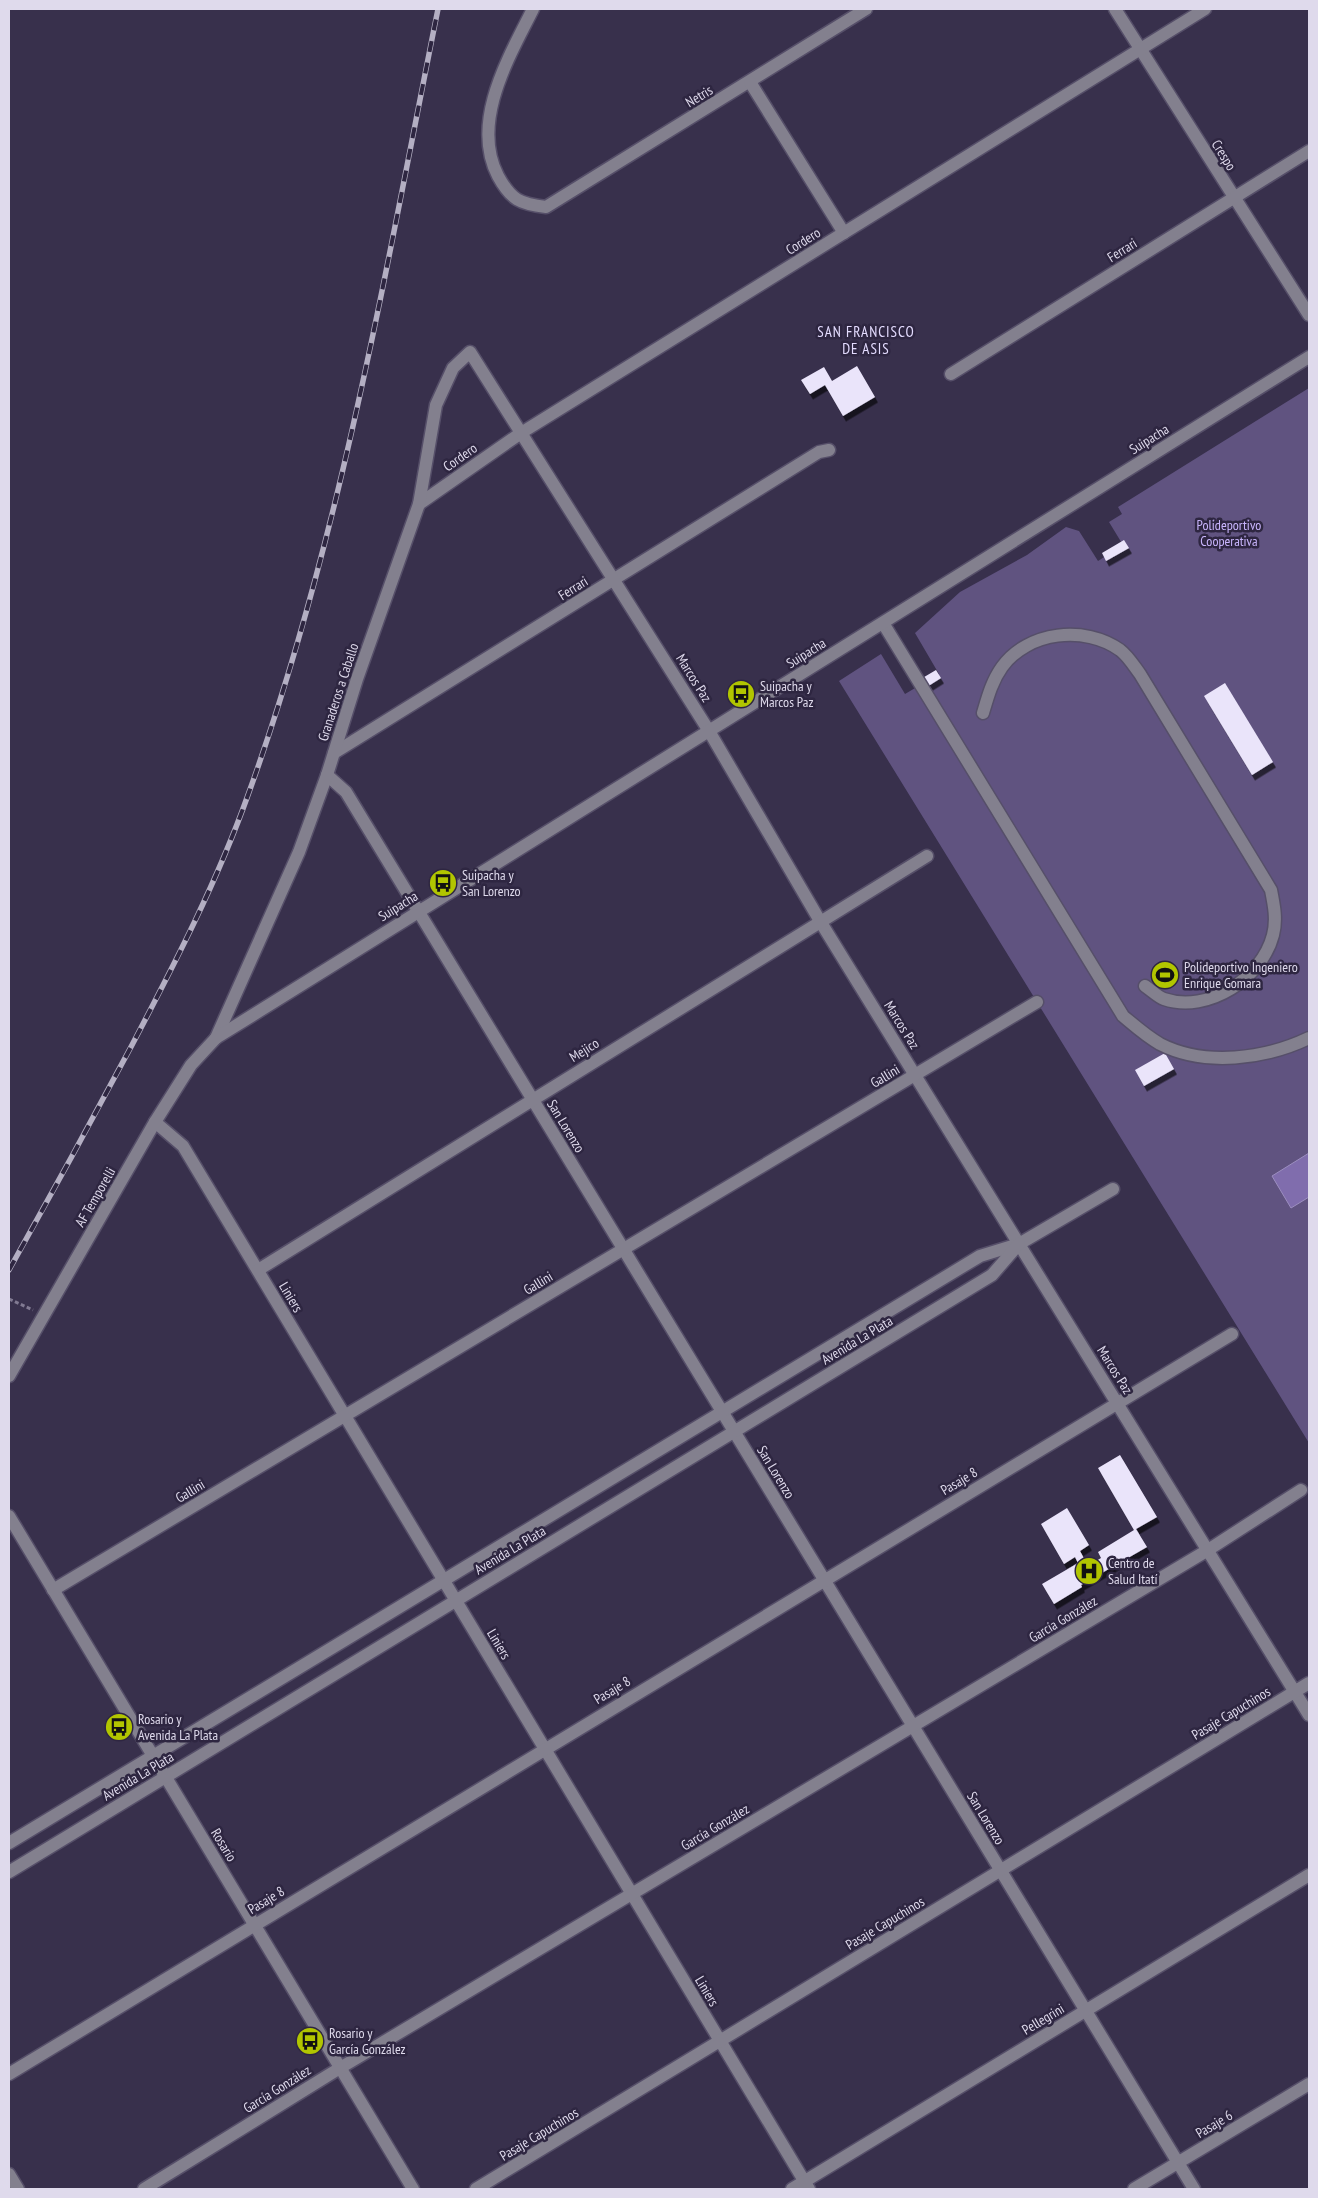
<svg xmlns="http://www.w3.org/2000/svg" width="1318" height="2198" viewBox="0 0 1318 2198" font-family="'PT Sans Narrow',sans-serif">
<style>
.green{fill:#605380}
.water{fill:#806dad;stroke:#9c8ec0}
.building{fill:#eae4fa;filter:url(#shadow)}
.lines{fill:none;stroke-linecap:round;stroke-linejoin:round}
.minor-casing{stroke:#564f69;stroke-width:15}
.path{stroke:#817a92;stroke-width:3;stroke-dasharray:4 2.5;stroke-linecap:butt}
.minor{stroke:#83808e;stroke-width:12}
.rail-casing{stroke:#b4afc3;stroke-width:5.5}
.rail{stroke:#2e2641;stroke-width:4;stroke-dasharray:11;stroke-linecap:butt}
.labels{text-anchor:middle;stroke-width:5;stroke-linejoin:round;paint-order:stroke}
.street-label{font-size:14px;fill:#dfdaec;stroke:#2e2641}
.park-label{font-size:14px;fill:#c9b5fd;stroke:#2e2641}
.poi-label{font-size:14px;fill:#dfdaec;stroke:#2e2641;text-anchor:start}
.neighbourhood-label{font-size:15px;letter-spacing:1px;fill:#e4dcff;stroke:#2e2641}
</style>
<defs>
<filter id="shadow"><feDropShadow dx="3" dy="5.5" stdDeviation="0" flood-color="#0009"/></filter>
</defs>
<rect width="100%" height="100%" fill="#38304c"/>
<path class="green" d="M1309 388V1443L839 681 881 654 905 694 939 674 915 633 960 592 1027 555 1066 527 1079 531 1098 561 1123 545 1109 522 1122 514 1118 507Z"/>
<path class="water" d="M1309 1153V1197L1291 1208 1272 1176Z"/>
<g class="building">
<path d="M857 366 875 397 843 416 825 385 810 394 801 380 824 367 832 381Z"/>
<path d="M1124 540 1129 548 1106 561 1102 553Z"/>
<path d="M936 670 941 678 919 692 914 683Z"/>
<path d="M1225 683 1273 762 1252 775 1204 696Z"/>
<path d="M1165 1053 1174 1069 1144 1086 1135 1070Z"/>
<path d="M1120 1455 1157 1517 1136 1529 1147 1547 1081 1585 1082 1587 1054 1604 1042 1584 1078 1563 1075 1557 1064 1564 1041 1524 1067 1508 1089 1545 1080 1551 1088 1566 1101 1558 1098 1552 1134 1530 1098 1468Z"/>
</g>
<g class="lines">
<defs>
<g id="minor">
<path d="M533 9C509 57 470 122 498 176 511 200 520 204 546 207L866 9"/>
<path d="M1115 9 1309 315"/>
<path d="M750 82 844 233"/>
<path d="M951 374 1309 151"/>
<path d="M419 504 521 433 1205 9"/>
<path d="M883 623 1123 1016C1135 1026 1146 1036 1160 1044 1205 1067 1265 1059 1309 1038"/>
<path d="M983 713C988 696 992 681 1002 667 1028 631 1085 625 1120 650 1128 656 1134 666 1140 674L1271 890C1274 905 1277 920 1273 935 1262 978 1208 1014 1164 999 1158 997 1151 990 1145 986"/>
<path d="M334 753 819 452 829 450"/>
<path d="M327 775 346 792 1194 2189"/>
<path d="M216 1038 299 852 327 775 357 679 419 504 436 405 453 368 470 352 709 731 820 921 1309 1715"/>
<path d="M155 1122 183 1146 809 2189"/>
<path d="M258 1270 927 856"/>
<path d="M9 1376 155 1122 191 1065 216 1038 1309 357"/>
<path d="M9 1516 413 2189"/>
<path d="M53 1590 1037 1002"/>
<path d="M9 1843 980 1256 1019 1244 1113 1189"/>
<path d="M9 1872 992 1275 1019 1244"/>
<path d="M9 2074 1232 1334"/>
<path d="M9 2174 18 2189"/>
<path d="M144 2189 340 2068 1208 1550 1301 1490"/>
<path d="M476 2189 1309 1683"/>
<path d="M792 2189 1309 1875"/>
<path d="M1134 2189 1309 2084"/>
</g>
</defs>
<use href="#minor" class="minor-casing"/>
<path class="path" d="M9 1299 33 1310"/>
<use href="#minor" class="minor"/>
<defs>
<path id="rail" d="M9 1270C51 1195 92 1120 132 1045 175 963 217 882 248 795 340 541 385 272 438 9"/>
</defs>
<use href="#rail" class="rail-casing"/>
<use href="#rail" class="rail"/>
</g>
<defs>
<symbol id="bus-disc" viewBox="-11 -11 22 22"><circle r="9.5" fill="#b1c500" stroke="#2e2641"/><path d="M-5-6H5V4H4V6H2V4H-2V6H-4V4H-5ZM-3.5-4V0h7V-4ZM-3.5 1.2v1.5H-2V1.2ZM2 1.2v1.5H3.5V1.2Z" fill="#111"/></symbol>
<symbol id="stadium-disc" viewBox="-11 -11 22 22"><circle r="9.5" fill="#b1c500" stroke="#2e2641"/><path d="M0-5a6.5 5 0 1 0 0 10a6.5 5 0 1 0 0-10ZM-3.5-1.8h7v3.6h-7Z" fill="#111"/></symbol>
<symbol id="hospital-disc" viewBox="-11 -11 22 22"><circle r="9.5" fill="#b1c500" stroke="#2e2641"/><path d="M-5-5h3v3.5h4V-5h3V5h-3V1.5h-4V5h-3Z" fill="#111"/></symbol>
</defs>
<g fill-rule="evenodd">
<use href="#bus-disc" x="725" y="678" width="32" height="32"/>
<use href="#bus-disc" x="427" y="867" width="32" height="32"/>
<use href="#stadium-disc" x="1149" y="959" width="32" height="32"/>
<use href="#hospital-disc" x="1073" y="1555" width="32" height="32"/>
<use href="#bus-disc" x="103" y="1711" width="32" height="32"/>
<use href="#bus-disc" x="294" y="2025" width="32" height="32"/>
</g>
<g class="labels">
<g class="street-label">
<text transform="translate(699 96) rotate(-31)" y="5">Netris</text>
<text transform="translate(1224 155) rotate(58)" y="5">Crespo</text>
<text transform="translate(803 241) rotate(-32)" y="5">Cordero</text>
<text transform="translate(1122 250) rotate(-32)" y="5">Ferrari</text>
<text transform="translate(1149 439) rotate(-32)" y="5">Suipacha</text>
<text transform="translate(460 457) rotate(-35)" y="5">Cordero</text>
<text transform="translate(573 588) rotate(-32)" y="5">Ferrari</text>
<text transform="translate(806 653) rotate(-32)" y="5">Suipacha</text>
<text transform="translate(694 678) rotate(58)" y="5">Marcos Paz</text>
<text transform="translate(338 692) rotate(-72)" y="5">Granaderos a Caballo</text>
<text transform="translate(398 906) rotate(-32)" y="5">Suipacha</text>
<text transform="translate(902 1025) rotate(58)" y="5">Marcos Paz</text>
<text transform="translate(584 1050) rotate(-32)" y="5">Mejico</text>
<text transform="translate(885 1076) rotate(-31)" y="5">Gallini</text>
<text transform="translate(566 1126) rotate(59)" y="5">San Lorenzo</text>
<text transform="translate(95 1197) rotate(-60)" y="5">AF Temporelli</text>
<text transform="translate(538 1283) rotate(-31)" y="5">Gallini</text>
<text transform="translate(291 1297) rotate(59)" y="5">Liniers</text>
<text transform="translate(857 1340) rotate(-31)" y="5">Avenida La Plata</text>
<text transform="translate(1115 1370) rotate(58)" y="5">Marcos Paz</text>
<text transform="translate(776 1472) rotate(59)" y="5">San Lorenzo</text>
<text transform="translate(959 1481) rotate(-31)" y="5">Pasaje 8</text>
<text transform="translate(190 1491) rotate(-31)" y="5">Gallini</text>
<text transform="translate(510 1550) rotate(-31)" y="5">Avenida La Plata</text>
<text transform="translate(1063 1619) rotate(-31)" y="5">García González</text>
<text transform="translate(499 1644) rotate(59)" y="5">Liniers</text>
<text transform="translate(612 1690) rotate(-31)" y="5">Pasaje 8</text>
<text transform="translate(1231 1713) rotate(-31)" y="5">Pasaje Capuchinos</text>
<text transform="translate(138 1776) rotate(-31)" y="5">Avenida La Plata</text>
<text transform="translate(986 1818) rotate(59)" y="5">San Lorenzo</text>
<text transform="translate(715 1827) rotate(-31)" y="5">García González</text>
<text transform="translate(224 1845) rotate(59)" y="5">Rosario</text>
<text transform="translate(266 1900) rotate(-31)" y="5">Pasaje 8</text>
<text transform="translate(885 1923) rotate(-31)" y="5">Pasaje Capuchinos</text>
<text transform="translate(707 1991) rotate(59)" y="5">Liniers</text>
<text transform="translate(1043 2019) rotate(-31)" y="5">Pellegrini</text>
<text transform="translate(277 2089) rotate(-32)" y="5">García González</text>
<text transform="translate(1214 2124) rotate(-31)" y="5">Pasaje 6</text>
<text transform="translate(539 2134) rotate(-31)" y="5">Pasaje Capuchinos</text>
</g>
<g class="park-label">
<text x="1229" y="530">Polideportivo<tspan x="1229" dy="16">Cooperativa</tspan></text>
</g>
<g class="poi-label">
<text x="760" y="691">Suipacha y<tspan x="760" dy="16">Marcos Paz</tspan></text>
<text x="462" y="880">Suipacha y<tspan x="462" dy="16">San Lorenzo</tspan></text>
<text x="1184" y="972">Polideportivo Ingeniero<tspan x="1184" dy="16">Enrique Gomara</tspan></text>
<text x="1108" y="1568">Centro de<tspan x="1108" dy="16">Salud Itatí</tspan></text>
<text x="138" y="1724">Rosario y<tspan x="138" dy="16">Avenida La Plata</tspan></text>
<text x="329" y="2038">Rosario y<tspan x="329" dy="16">García González</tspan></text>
</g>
<g class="neighbourhood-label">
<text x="866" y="337">SAN FRANCISCO<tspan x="866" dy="17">DE ASIS</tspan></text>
</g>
</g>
<rect width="1318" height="2198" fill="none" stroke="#dfdaec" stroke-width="20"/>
</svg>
